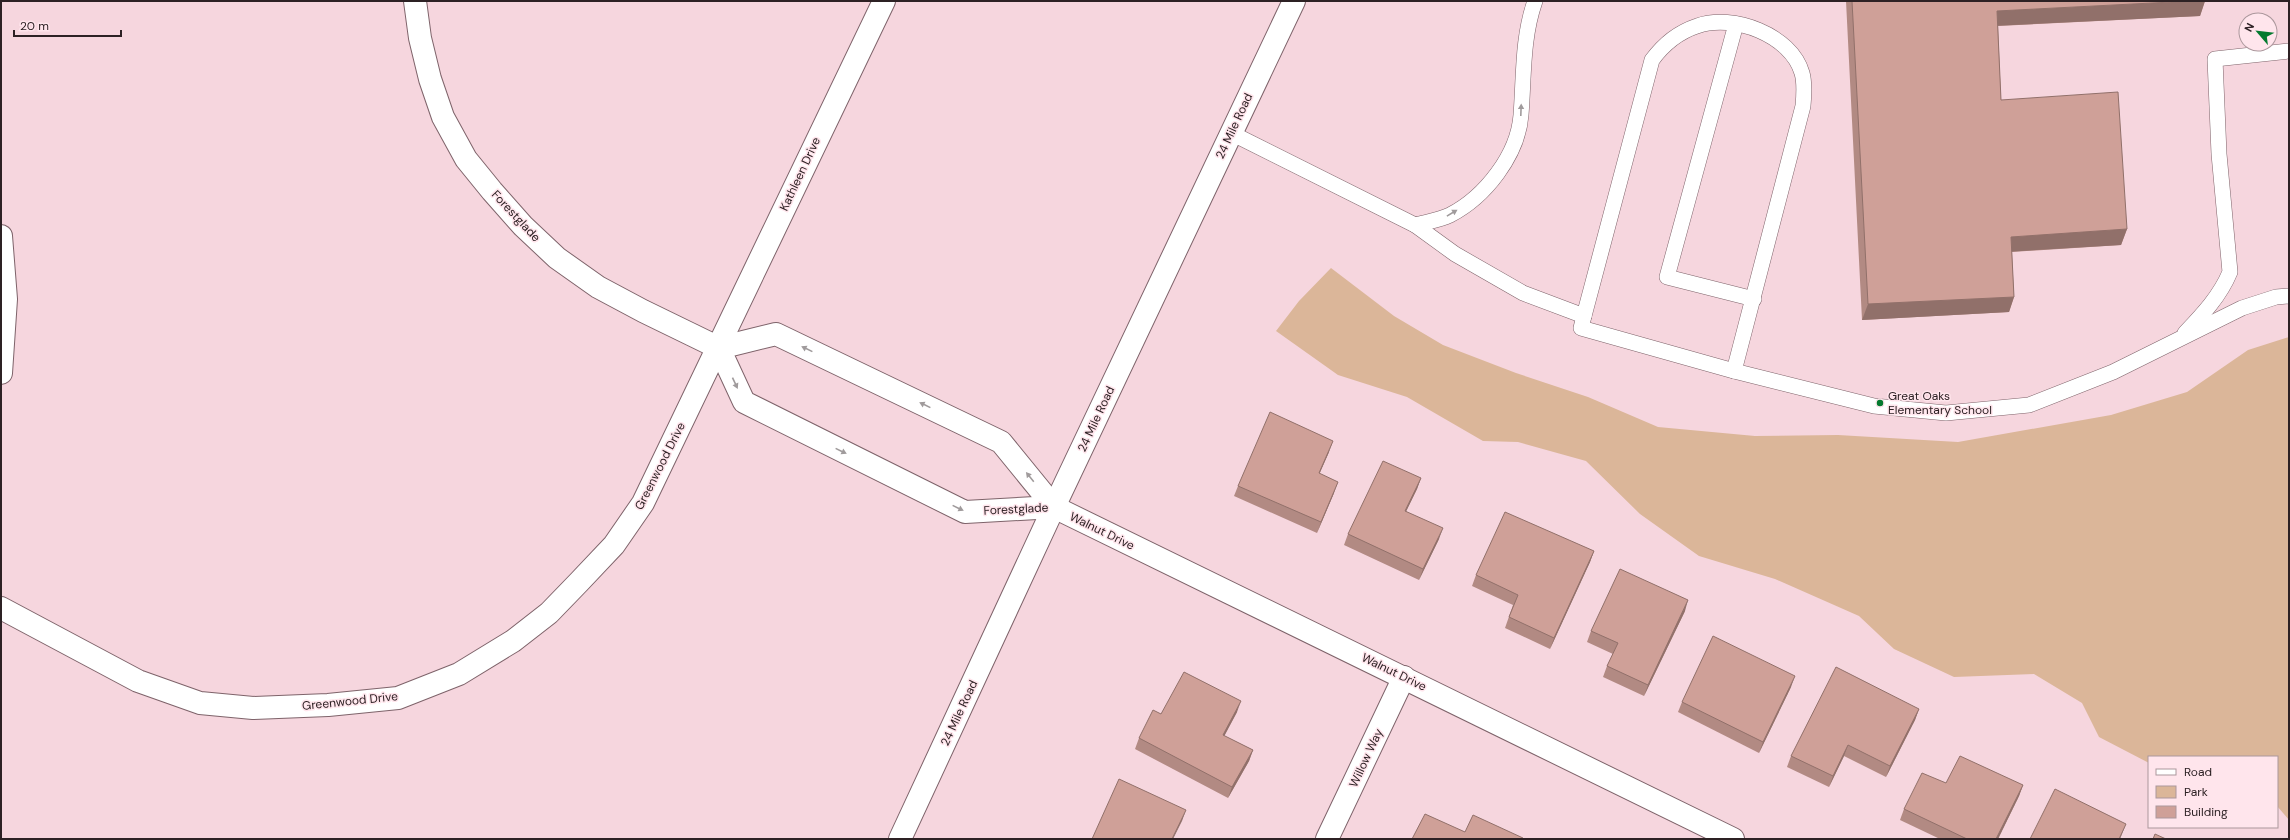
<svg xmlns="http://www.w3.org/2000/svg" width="2290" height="840" viewBox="0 0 2290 840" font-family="'DM Sans',sans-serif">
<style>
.green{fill:#dbb699}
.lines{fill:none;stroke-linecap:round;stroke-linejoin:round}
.service-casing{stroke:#7e636a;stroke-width:16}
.minor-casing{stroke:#7e636a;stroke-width:24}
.tertiary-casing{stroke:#7e636a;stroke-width:24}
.service{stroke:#fff;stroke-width:15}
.minor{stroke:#fff;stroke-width:22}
.tertiary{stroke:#fff;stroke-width:22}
.wall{fill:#b28a83}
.shaded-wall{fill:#91706a}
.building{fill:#cfa098;stroke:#91706a}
.oneway{fill:#a09b9c}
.poi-dot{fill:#047a2f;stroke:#ffe5ec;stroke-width:1.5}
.labels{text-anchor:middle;stroke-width:3;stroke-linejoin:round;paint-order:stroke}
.street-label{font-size:12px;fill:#2d2124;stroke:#ffe5ec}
.poi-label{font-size:12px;fill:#2d2124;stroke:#ffe5ec;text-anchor:start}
</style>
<rect width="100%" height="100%" fill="#f6d6de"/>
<path class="green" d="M1331 268 1394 316 1443 345 1516 373 1588 397 1658 427 1755 436 1838 435 1958 442 2111 415 2187 392 2248 350 2289 337V820L2277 806V757H2149V763L2099 737 2082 703 2034 674 1954 677 1894 649 1859 616 1775 579 1699 556 1640 514 1586 461 1518 442 1483 441 1407 397 1338 375 1276 331 1299 301Z"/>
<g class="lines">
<defs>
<g id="service">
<path d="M1736 24 1667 277 1754 299"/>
<path d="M1231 133 1415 225 1455 254 1523 293 1584 316 1581 328 1734 371 1874 406 1946 413 2029 405 2113 372 2242 308 2276 297 2289 296"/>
<path d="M1415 225C1426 222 1440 220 1450 215 1485 197 1518 155 1521 115 1524 77 1522 38 1535 1"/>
<path d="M1584 316 1652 60C1663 45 1679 32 1697 26 1733 13 1791 35 1802 73 1805 83 1804 95 1803 106L1734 371"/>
<path d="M2185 333C2203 314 2220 296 2230 272L2219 154 2215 59 2289 51"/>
</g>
<g id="minor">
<path d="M415 1 420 38 430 79 443 117 466 159 492 191 523 226 557 258 598 287 643 311 719 348 776 334 1001 442 1054 507 1733 839"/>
<path d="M1 236 6 299 1 373"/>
<path d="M719 348 744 402 965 512 1054 507"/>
<path d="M1 608 138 681 200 703 253 708 328 705 398 698 459 674 513 641 549 613 579 582 614 545 643 503 884 1"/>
<path d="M1327 839 1404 677"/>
</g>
<path id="tertiary" d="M900 839 1054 507 1294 1"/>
</defs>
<use href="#service" class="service-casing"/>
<use href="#minor" class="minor-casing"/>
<use href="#tertiary" class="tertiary-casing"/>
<use href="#service" class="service"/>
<use href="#minor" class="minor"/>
<use href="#tertiary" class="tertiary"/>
</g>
<g class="wall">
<path d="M1846 1H2205L2200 16 1998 26 2001 100 2127 229 2121 245 2012 252 2014 297 2009 312 1862 320Z"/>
<path d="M1329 452 1319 474 1334 493 1317 533 1234 496 1238 486Z"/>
<path d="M1421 478 1417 489 1406 511 1439 539 1419 580 1344 545 1348 534Z"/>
<path d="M1594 551 1590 562 1550 649 1505 628 1513 605 1472 586 1476 575Z"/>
<path d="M1685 611 1644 696 1603 677 1607 666 1613 654 1587 642 1591 631Z"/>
<path d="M1791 687 1759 753 1678 712 1682 702Z"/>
<path d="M1919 709 1915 720 1886 777 1844 756 1829 787 1787 767 1791 756Z"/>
<path d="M1237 712 1224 736 1253 750 1249 761 1228 798 1135 749 1139 738 1161 714Z"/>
<path d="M1946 783 2023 785 2019 796 1998 839H1940L1900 820 1904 809Z"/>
</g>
<g class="shaded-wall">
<path d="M2191 1H2205L2200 16 1992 26 1997 11Z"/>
<path d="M2127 229 2121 245 2005 252 2011 237Z"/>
<path d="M2014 297 2009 312 1862 320 1868 304Z"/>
<path d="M1333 441 1329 452 1315 484 1319 473Z"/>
<path d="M1421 478 1417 489 1401 522 1405 511Z"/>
<path d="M1338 482 1334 493 1317 533 1321 522Z"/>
<path d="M1443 528 1439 539 1419 580 1423 569Z"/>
<path d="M1594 551 1590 562 1550 649 1554 638Z"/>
<path d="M1688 600 1685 611 1644 696 1648 685Z"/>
<path d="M1795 676 1791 687 1759 753 1763 742Z"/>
<path d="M1241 701 1237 712 1219 746 1223 735Z"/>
<path d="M1919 709 1915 720 1886 777 1890 766Z"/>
<path d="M1848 745 1844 756 1829 787 1833 776Z"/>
<path d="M1253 750 1249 761 1228 798 1232 787Z"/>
<path d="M2023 785 2019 796 1998 839H1996Z"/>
<path d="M1186 810 1182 821 1173 839H1172Z"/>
<path d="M2126 824 2120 839H2119Z"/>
</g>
<g class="building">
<path d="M1852 1H2191L1997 11 2001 100 2118 92 2127 229 2011 237 2014 297 1868 304Z"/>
<path d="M1270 412 1333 441 1319 473 1338 482 1321 522 1238 486Z"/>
<path d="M1383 461 1421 478 1405 511 1443 528 1423 569 1348 534Z"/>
<path d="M1505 512 1594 551 1554 638 1509 617 1518 595 1476 575Z"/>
<path d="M1620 569 1688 600 1648 685 1607 666 1618 643 1591 631Z"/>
<path d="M1713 636 1795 676 1763 742 1682 702Z"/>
<path d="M1836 667 1919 709 1890 766 1848 745 1833 776 1791 756Z"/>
<path d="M1184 672 1241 701 1223 735 1253 750 1232 787 1139 738 1153 710 1161 714Z"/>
<path d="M1960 756 2023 785 1996 839H1967L1904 809 1922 773 1946 783Z"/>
<path d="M1119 779 1186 810 1172 839H1092Z"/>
<path d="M2055 789 2126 824 2119 839H2030Z"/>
<path d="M1425 814 1465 832 1473 815 1523 838V839H1412Z"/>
<path d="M2155 834 2166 839H2153Z"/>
</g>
<defs><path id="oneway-solid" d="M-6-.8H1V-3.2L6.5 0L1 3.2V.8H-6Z"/></defs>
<g class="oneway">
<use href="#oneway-solid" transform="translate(1521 110) rotate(-88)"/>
<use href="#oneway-solid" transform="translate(1452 213) rotate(-31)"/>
<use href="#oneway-solid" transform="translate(807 349) rotate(-154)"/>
<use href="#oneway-solid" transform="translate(735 383) rotate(65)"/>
<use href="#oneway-solid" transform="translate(925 405) rotate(-154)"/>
<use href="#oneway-solid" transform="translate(841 451) rotate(26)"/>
<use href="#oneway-solid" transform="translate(1030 477) rotate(-129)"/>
<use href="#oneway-solid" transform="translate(958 508) rotate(26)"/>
</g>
<circle class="poi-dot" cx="1880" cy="403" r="4"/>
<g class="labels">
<g class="street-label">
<text transform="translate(1234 126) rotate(-65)" y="4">24 Mile Road</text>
<text transform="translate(800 174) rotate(-65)" y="4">Kathleen Drive</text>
<text transform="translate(516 216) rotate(47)" y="4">Forestglade</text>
<text transform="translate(1096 419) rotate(-65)" y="4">24 Mile Road</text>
<text transform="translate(660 466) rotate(-63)" y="4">Greenwood Drive</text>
<text transform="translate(1016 509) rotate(-3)" y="4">Forestglade</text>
<text transform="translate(1102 531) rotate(26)" y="4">Walnut Drive</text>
<text transform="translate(1394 672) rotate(26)" y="4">Walnut Drive</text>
<text transform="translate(350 701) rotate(-6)" y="4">Greenwood Drive</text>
<text transform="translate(959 713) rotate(-65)" y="4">24 Mile Road</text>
<text transform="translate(1366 758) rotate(-65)" y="4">Willow Way</text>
</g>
<g class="poi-label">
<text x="1888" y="400">Great Oaks<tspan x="1888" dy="14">Elementary School</tspan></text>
</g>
</g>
<rect width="2290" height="840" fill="none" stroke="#2d2124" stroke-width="4"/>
<rect x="2148" y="756" width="130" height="72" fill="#ffe5ec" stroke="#ab979c"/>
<rect x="2156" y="769" width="20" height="6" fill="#ffffff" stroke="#ab979c"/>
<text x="2184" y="776" font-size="12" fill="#2d2124">Road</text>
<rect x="2156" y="786" width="20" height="12" fill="#dbb699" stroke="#ab979c"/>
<text x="2184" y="796" font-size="12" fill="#2d2124">Park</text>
<rect x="2156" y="806" width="20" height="12" fill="#cfa098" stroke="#ab979c"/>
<text x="2184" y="816" font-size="12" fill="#2d2124">Building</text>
<g transform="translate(2258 32) rotate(298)"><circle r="19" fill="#ffe5ec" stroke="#ab979c"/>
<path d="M0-3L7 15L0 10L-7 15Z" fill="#047a2f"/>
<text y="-6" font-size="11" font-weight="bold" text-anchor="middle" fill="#2d2124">N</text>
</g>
<path d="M14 30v6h107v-6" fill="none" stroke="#2d2124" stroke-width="2"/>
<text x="20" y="30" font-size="12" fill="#2d2124" stroke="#ffe5ec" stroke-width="3" paint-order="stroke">20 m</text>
</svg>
